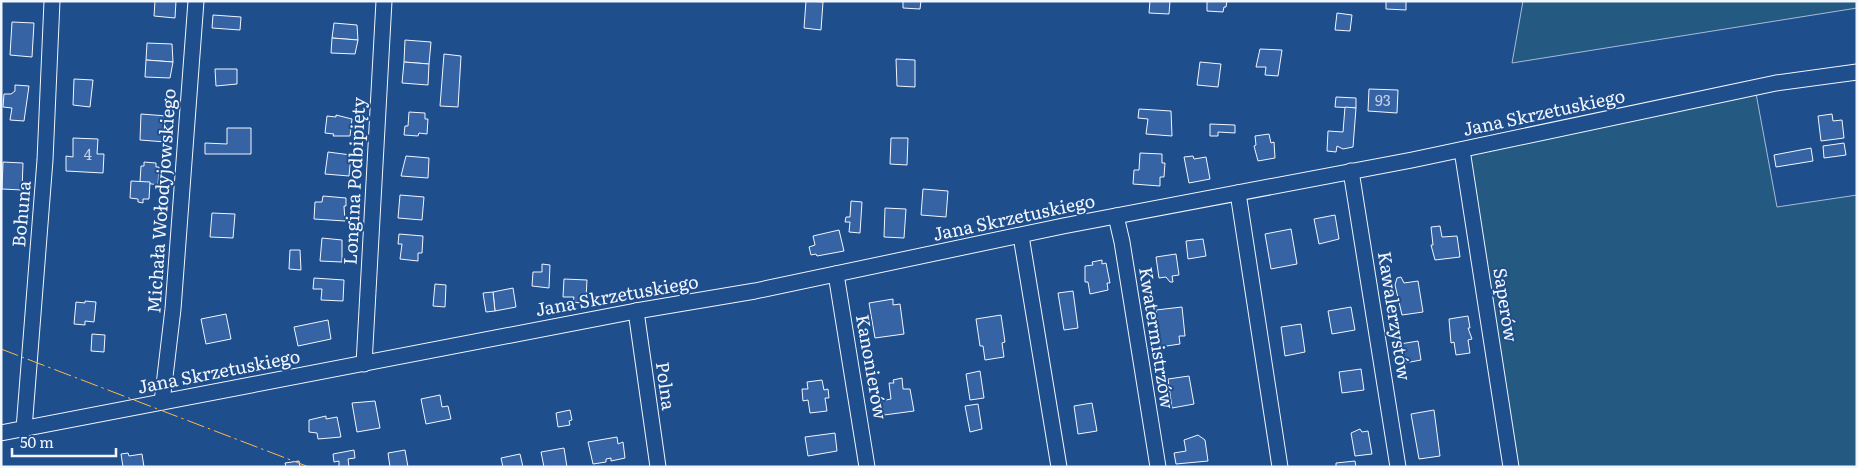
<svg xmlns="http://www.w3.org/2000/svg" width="1858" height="468" viewBox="0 0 1858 468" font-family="Literata,serif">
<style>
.green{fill:#245a82;stroke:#a8bbd7}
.building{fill:#3563a3;stroke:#f2f6ff}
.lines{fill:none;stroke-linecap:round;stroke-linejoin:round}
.minor-casing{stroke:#f2f6ff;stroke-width:17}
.minor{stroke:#1f4e8c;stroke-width:15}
.power{stroke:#ffb74d;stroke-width:1;stroke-dasharray:18 4 2.5 4;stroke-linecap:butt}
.labels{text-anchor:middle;stroke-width:4;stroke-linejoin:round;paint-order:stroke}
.number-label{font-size:15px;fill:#c3d1e8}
.street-label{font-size:18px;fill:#f2f6ff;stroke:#1f4e8c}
</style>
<rect width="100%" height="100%" fill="#1f4e8c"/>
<g class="green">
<path d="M1523 1H1857V8L1512 63Z"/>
<path d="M1755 88 1777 207 1857 195V467H1511L1462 150Z"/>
</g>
<g class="building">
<path d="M155 1H176L175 18 154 16Z"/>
<path d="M806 1 823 2 821 30 804 28Z"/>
<path d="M903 1H921L920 9 903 8Z"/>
<path d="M1150 1H1170L1169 14 1149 13Z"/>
<path d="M1207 1H1227L1226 7H1224L1223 12 1207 11Z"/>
<path d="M1386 1H1406V10L1386 9Z"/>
<path d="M1337 13 1352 15 1350 31 1335 30Z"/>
<path d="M213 15 241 17 240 30 212 28Z"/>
<path d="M12 22 34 23 32 57 10 55Z"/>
<path d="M334 23 357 25 358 40 332 38Z"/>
<path d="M332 38 358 40 355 54 331 53Z"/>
<path d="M405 40 431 42 429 64 404 62Z"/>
<path d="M147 43 172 44 173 62 146 60Z"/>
<path d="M1260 49 1282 50 1278 76 1265 75 1266 67H1256Z"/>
<path d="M444 54 461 56 458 107 440 106Z"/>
<path d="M896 59 915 60V87L897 86Z"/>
<path d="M146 60 173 62 170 78 145 77Z"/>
<path d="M404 62 429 64 428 85 402 83Z"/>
<path d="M1200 62 1221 64 1218 87 1197 85Z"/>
<path d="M215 69H237V84L216 86Z"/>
<path d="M74 79 93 80 90 107 73 105Z"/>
<path d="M15 85 29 86 24 121 10 120 12 108 3 107 4 94H11L15 91Z"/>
<path d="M1369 89 1398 90 1397 113 1368 111Z"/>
<path d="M1336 97 1356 98V108L1335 107Z"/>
<path d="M1345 107 1356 108 1353 147 1343 149 1337 146 1336 152 1327 151 1328 131 1343 132Z"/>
<path d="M1139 109 1171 111 1172 136 1146 134 1148 119 1138 118Z"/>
<path d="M409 112 425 113V119H428L427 134 419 133 418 136 404 135 405 126H408Z"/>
<path d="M141 114 167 116 166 142 140 140Z"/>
<path d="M1832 114 1833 121 1842 120 1844 138 1821 141 1818 116Z"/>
<path d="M336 115 352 119 350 136H333L334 134 325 133 327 116 336 117Z"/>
<path d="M1210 124 1235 125V133L1218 132V136H1210Z"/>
<path d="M227 128H251V154H205V143L227 144Z"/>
<path d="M1269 134 1271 143 1274 142 1275 158 1258 161 1254 146 1256 145 1255 136Z"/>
<path d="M73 138 98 139 97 154H104L103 173 66 171V156L73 157Z"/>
<path d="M891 138H908L907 165 890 164Z"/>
<path d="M1844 143 1846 155 1824 158 1823 146Z"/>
<path d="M1811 148 1813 161 1776 167 1774 155Z"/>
<path d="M328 152 351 155 349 176 325 174Z"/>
<path d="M1140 153 1162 154V163H1165L1164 177H1160V186L1133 184 1134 170H1139Z"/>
<path d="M406 156 429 158 428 178 401 176Z"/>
<path d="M1193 156 1194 159 1206 157 1210 179 1189 183 1184 157Z"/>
<path d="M3 162 23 163 22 190 2 189Z"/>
<path d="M144 162 156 163V167H159L158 185 140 182 141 166H144Z"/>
<path d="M131 181 150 182 149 199H143V203L138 202V199L130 198Z"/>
<path d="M923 189 948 191 946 217 921 215Z"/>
<path d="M400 195 424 197 422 220 398 218Z"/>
<path d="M323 196 346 198V206H344L345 221 314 219 315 202H322Z"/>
<path d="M851 201 862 202 860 233 849 232 850 222H845L846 217H850Z"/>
<path d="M885 208 906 209 904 238 884 237Z"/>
<path d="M212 213 235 214 233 238 210 237Z"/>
<path d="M1335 215 1339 239 1319 244 1314 219Z"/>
<path d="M1440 226 1442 237 1457 236 1460 257 1435 260 1431 245H1433L1431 227Z"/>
<path d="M1291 229 1297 264 1271 269 1265 234Z"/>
<path d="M839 230 844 251 817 256 816 254 811 255 809 247 815 245 813 236Z"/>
<path d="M399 234 423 236 422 253H418V261L400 259 402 244H398Z"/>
<path d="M322 238 342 240V262L320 261Z"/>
<path d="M1203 239 1206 256 1188 259 1186 241Z"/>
<path d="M290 250H300L301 270 289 269Z"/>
<path d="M1176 254 1179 275 1172 276 1173 282H1170L1166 277 1159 278 1156 257Z"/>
<path d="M1102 260V264L1106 263 1110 283H1107L1108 290 1090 294 1088 282H1085V266L1093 265 1092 262Z"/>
<path d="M542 264 550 265 549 288 532 286 533 272H542Z"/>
<path d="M1401 277 1404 283 1418 281 1423 312 1402 315 1395 285 1397 278Z"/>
<path d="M314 278 344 280 343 301 321 300 322 289H313Z"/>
<path d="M564 279 587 280 586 298H580V303L573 302 574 297H563Z"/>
<path d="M435 284 446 285 445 307 433 306Z"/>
<path d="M513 288 516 307 495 311 493 292Z"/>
<path d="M1073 291 1078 328 1064 330 1058 293Z"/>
<path d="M493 292 495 311 486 312 483 293Z"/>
<path d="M893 299V305L900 304 904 334 875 338 869 303Z"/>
<path d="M85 301 96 302 94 322 85 321V325L74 324 76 302 85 303Z"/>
<path d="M1182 307 1185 336H1179L1180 344 1160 347 1156 310Z"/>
<path d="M1351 307 1355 330 1332 334 1328 311Z"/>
<path d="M226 314 231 339 206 344 201 319Z"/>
<path d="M1001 315 1005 342 1002 343 1004 357 985 360 983 346H980L976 319Z"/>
<path d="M1468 316 1470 328H1468L1472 339 1468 340 1470 353 1456 355 1454 342 1451 343 1449 319Z"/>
<path d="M328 320 331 339 298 346 294 327Z"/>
<path d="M1301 324 1305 352 1285 356 1281 327Z"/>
<path d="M92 334 105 335 104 352 91 351Z"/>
<path d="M1418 341 1421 360 1405 363 1400 344Z"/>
<path d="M1361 369 1364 390 1342 393 1339 372Z"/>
<path d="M980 371 984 398 970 400 966 374Z"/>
<path d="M1189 376 1194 404 1172 408 1168 379Z"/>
<path d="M902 378 903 389H910L914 411 884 415 881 401 891 399 889 383H894L893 380Z"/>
<path d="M822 380 824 390 828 389 829 398H825L827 411 810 413 808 400 803 401 802 389H808L807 382Z"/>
<path d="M440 395 442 407 448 406 451 419 426 424 421 399Z"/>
<path d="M375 401 380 428 357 432 352 403Z"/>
<path d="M1092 403 1097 431 1078 434 1074 406Z"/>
<path d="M978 404 982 429 970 432 965 406Z"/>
<path d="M570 410 572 420 569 421 570 425 558 427 556 413Z"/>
<path d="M1434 410 1440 456 1419 459 1411 414Z"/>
<path d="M326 416V419L337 417 341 437 318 439 317 433 309 432V420Z"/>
<path d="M1360 429 1362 432 1368 431 1372 454 1355 456 1351 433Z"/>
<path d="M835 433 837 451 808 456 805 437Z"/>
<path d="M1198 435 1205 440 1208 461 1176 464 1174 453 1186 451 1184 440Z"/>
<path d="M617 437 618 444 623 442 625 458 611 461V458L606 459V462L593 464 588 442Z"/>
<path d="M564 448 567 467H544L541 452Z"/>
<path d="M354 450 355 458 348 459 349 467H339V461L334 462 333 454Z"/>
<path d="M405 450 408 467H390L388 453Z"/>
<path d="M128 453 129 456 142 454 144 467H123L121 454Z"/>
<path d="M520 454 523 467H503L501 458Z"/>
<path d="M299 461 300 467H286L285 463Z"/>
<path d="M1355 461 1356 467H1336V463Z"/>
</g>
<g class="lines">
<defs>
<g id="minor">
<path d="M1462 150 1511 467"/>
<path d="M1351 171 1398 467"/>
<path d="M1238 193 1280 467"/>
<path d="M1116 216 1122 242 1158 467"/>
<path d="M1021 236 1059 467"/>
<path d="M836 274 867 467"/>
<path d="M636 311 658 467"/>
<path d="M364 364 384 1"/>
<path d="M162 402 173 309 196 1"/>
<path d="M24 429 45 160 52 1"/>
<path d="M1 433 636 311 755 291 1063 226 1412 160 1776 83 1857 72"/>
</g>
</defs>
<use href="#minor" class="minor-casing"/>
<use href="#minor" class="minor"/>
<path class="power" d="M1 349 309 467"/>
</g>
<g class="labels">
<g class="number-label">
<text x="1383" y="106">93</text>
<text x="88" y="160">4</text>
</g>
<g class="street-label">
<text transform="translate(1544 113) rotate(-12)" y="6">Jana Skrzetuskiego</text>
<text transform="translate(355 181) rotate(-87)" y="6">Longina Podbipięty</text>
<text transform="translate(162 201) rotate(-86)" y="6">Michała Wołodyjowskiego</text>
<text transform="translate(22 214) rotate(-85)" y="6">Bohuna</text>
<text transform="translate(1014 218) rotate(-12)" y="6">Jana Skrzetuskiego</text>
<text transform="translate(617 296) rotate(-10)" y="6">Jana Skrzetuskiego</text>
<text transform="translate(1505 305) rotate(81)" y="6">Saperów</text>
<text transform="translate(1394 316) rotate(81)" y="6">Kawalerzystów</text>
<text transform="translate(1156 338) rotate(81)" y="6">Kwatermistrzów</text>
<text transform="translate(871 367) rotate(80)" y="6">Kanonierów</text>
<text transform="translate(219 372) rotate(-11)" y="6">Jana Skrzetuskiego</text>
<text transform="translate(665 386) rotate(82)" y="6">Polna</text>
</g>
</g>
<rect width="1858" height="468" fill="none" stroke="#f2f6ff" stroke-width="5"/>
<path d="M12 448v8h104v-8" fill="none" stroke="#f2f6ff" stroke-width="2.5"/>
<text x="20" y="448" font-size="15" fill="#f2f6ff" stroke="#1f4e8c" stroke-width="4" paint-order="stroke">50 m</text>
</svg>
